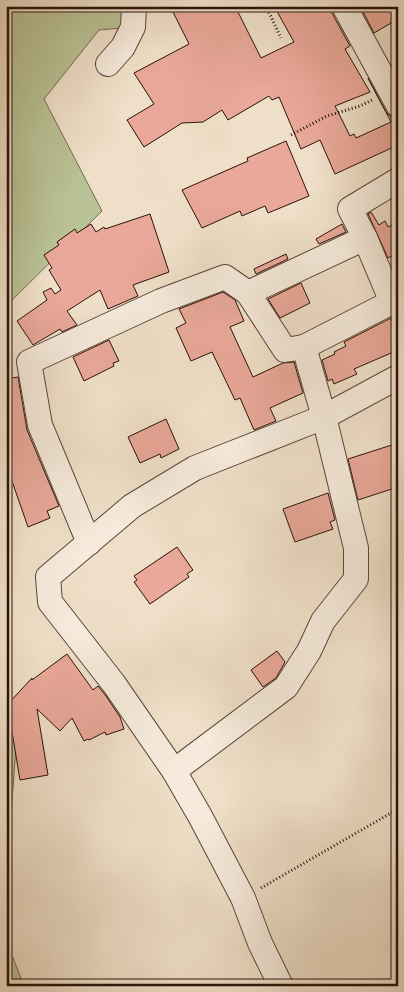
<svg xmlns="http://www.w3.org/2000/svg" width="404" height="992" viewBox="0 0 404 992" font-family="'Libre Bodoni',serif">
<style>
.green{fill:#b9c296;stroke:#716a4f}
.building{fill:#e9a899;stroke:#291208}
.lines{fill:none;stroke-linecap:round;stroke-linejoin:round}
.minor-casing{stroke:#5a4538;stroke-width:26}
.path{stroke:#291208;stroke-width:3;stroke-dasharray:1 2.5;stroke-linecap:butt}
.minor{stroke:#f5eadb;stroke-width:24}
</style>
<rect width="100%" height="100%" fill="#efdfc8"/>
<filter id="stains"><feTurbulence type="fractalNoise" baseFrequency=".004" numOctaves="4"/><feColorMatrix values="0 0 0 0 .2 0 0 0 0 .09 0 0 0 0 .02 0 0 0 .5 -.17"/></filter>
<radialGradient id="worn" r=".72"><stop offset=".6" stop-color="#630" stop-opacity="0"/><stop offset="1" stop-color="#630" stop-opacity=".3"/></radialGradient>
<g class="green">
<path d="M6 6H131L133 27 99 30 44 99 102 211 6 306Z"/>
<path d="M6 658 16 747 11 816 6 824Z"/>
<path d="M6 940 24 986H6Z"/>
</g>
<g class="building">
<path d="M170 6H235L261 58 294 42 274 6H330L332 13 350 46 345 49 370 92 335 106 350 136 354 134 356 138 391 122 368 78 386 112 391 117 398 119V145L335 174 320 140 301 149 279 97 272 100 269 96 228 120 222 110 203 122 182 123 144 147 127 120 154 104 134 73 189 44Z"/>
<path d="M360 6H398V19L374 33Z"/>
<path d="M286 141 309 196 268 213 265 206 242 216 240 211 202 228 182 190 248 161 247 158Z"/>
<path d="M371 212 379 225 385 221 388 227 398 222V253L388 258 368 214Z"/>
<path d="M150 214 169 272 133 285 138 296 108 309 100 290 67 311 77 325 62 332 60 329 33 345 17 321 47 300 43 292 51 288 55 294 61 290 49 270 52 268 44 255 59 245 57 242 75 229 77 233 91 224 96 232 104 227 105 229Z"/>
<path d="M342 224 346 232 319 244 316 239Z"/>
<path d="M286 254 288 259 256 274 254 269Z"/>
<path d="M301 283 310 303 280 318 268 299Z"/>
<path d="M223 292 235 300 244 321 230 327 253 377 283 363 294 362 303 393 270 408 276 421 254 430 240 398 235 400 212 352 191 361 176 328 186 323 179 309Z"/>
<path d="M391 318 393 322 398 320V350L354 369 357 374 334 384 332 379 328 381 322 360 335 354 334 352 346 346 344 342Z"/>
<path d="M109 340 119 361 113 363 114 366 84 381 73 357Z"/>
<path d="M18 377 27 430 59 506 47 511 50 518 28 527 6 464V379Z"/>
<path d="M166 419 179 449 161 458 160 454 140 463 128 437Z"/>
<path d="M398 443V487L358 500 348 459Z"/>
<path d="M328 493 335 520 330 522 333 529 295 542 283 509Z"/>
<path d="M177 547 193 570 187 574 189 577 150 604 134 582 137 580 134 576Z"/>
<path d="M277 651 285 662 276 678 263 687 251 670Z"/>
<path d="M67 654 93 690 98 686 106 696 120 717 124 729 106 735 105 732 89 740 88 739 84 741 72 718 60 731 37 709 48 775 20 780 11 726 6 730V706L32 678V680Z"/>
</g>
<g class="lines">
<defs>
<g id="minor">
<path d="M344 6 398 105"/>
<path d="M108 64 123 47 133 27 134 6"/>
<path d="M365 238 350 209 398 180"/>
<path d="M248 293 365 238 392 302 304 347"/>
<path d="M89 543 40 425 29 362 161 301 225 277 248 293 285 350 304 347 324 417 356 548V579L323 621 309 651 286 687 174 771"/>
<path d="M281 986 260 943 243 898 200 816 174 771 114 684 50 602 48 577 132 506 195 468 324 417 398 377"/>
</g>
</defs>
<use href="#minor" class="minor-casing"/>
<g class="path">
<path d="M266 6 281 38"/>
<path d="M291 135 327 116 360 106 372 100"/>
<path d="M261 888 398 809"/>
</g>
<use href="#minor" class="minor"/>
</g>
<rect width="404" height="992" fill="none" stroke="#efdfc8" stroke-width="25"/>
<rect x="8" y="8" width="389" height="977" fill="none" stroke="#291208" stroke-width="2.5"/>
<rect x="12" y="12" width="379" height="967" fill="none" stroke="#291208"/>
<rect width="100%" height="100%" filter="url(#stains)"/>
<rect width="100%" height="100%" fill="url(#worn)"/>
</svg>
